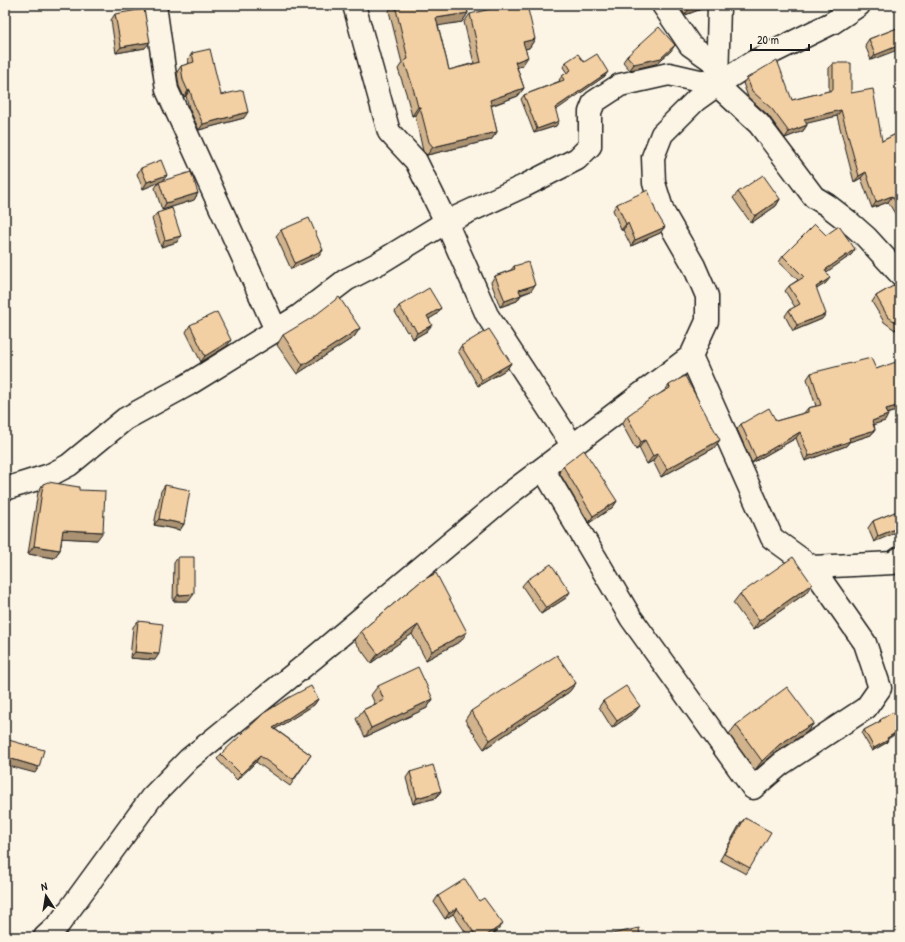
<svg xmlns="http://www.w3.org/2000/svg" width="905" height="942" viewBox="0 0 905 942" font-family="'Patrick Hand',sans-serif">
<style>
.lines{fill:none;stroke-linecap:round;stroke-linejoin:round}
.minor-casing{stroke:#1c1c1c;stroke-width:25}
.minor{stroke:#fcf5e5;stroke-width:22}
.wall{fill:#d1b38d;stroke:#1c1c1c}
.shaded-wall{fill:#aa9273;stroke:#1c1c1c}
.building{fill:#f3d0a4;stroke:#1c1c1c}
</style>
<rect width="100%" height="100%" fill="#fcf5e5"/>
<filter id="ink" filterUnits="userSpaceOnUse"><feTurbulence type="fractalNoise" baseFrequency=".025" numOctaves="2"/><feDisplacementMap in="SourceGraphic" scale="8" xChannelSelector="R" yChannelSelector="G"/><feConvolveMatrix kernelMatrix="1 2 1 2 8 2 1 2 1" color-interpolation-filters="sRGB"/></filter>
<g filter="url(#ink)">
<g class="lines">
<defs>
<g id="minor">
<path d="M155 5 167 90 276 330"/>
<path d="M354 5 389 132 416 161 446 222 487 315 573 446"/>
<path d="M663 5 690 45 717 64"/>
<path d="M717 85 753 62 832 23 859 5"/>
<path d="M543 469 631 618 753 788 781 764 866 708 880 688 865 643 812 567 772 538 691 356"/>
<path d="M5 489 50 475 69 465 125 419 189 384 299 316 346 280 379 263 446 222 524 186 577 159 590 146V112L594 102 620 85 669 74 717 85 759 124 814 197 827 205 849 222 866 237 900 274"/>
<path d="M812 567 893 563 900 558"/>
<path d="M45 937 59 924 151 798 189 759 315 657 509 494 691 356 707 321V296L694 266 663 212 654 183 653 157 662 134 696 100 717 85 719 5"/>
</g>
</defs>
<use href="#minor" class="minor-casing"/>
<use href="#minor" class="minor"/>
</g>
<g class="wall">
<path d="M393 5H466L468 13 462 22 438 25 449 70 474 63 464 22 470 14 535 39 529 48 525 49 522 66 517 67 524 88 518 96 491 106 497 132 491 140 427 155 423 151 415 115 412 116 406 93 398 69 402 63 389 11Z"/>
<path d="M679 5H706L704 8 685 15Z"/>
<path d="M115 14 145 48 116 53 111 20Z"/>
<path d="M900 27 871 60 865 45 869 39Z"/>
<path d="M671 51 656 64 630 70 623 62 627 56Z"/>
<path d="M192 53 221 95 244 118 199 130 189 108 186 96 184 97 179 86 177 72 181 66 189 64 188 60Z"/>
<path d="M566 62H584L605 76 555 110 556 126 534 133 521 99 524 95 560 81 559 80 562 76 567 73 563 67Z"/>
<path d="M833 63 851 93 882 141 900 132V222L888 202 872 208 861 178 854 182 837 116 806 123 807 125 803 131 785 138 768 115 748 97 743 83 747 78 792 100 829 91V68Z"/>
<path d="M141 168 167 175 163 180 198 193 194 200 162 210 155 188 159 182 143 189 137 174Z"/>
<path d="M738 192 780 199 776 206 751 223 733 198Z"/>
<path d="M617 204 660 233 631 246 623 230H621L613 210Z"/>
<path d="M157 213 181 236 177 242 161 247 152 219Z"/>
<path d="M281 230 323 250 319 256 291 269 276 236Z"/>
<path d="M826 235 855 249 851 255 826 272V283L816 289 822 319 793 331 785 316 789 310 795 307 785 291 789 286 798 280 779 262 783 256Z"/>
<path d="M514 266 531 291 521 295 517 301 500 307 491 282 495 276 511 270Z"/>
<path d="M900 282V327L895 330 884 322 872 302 876 296Z"/>
<path d="M399 306 437 314 429 319 427 331 413 339 409 331 407 332 395 312Z"/>
<path d="M190 325 227 346 201 362 186 332Z"/>
<path d="M360 328 354 337 297 374 277 345 283 335Z"/>
<path d="M461 346 511 363 507 369 478 386 458 351Z"/>
<path d="M900 362V410L888 413 885 421 874 424 875 430 871 435 849 442 846 446 805 461 796 438 752 463 737 429 741 424 776 421 804 413 808 408 816 406 807 379 811 373 876 369Z"/>
<path d="M669 385 714 448 661 477 653 461 647 464 639 448 636 450 622 424 627 416 664 392Z"/>
<path d="M563 466 617 501 613 507 589 523 559 472Z"/>
<path d="M43 484 79 490 97 540 62 538 60 550 54 558 28 554 38 492Z"/>
<path d="M165 485 184 524 180 530 154 525 161 491Z"/>
<path d="M900 510 874 542 868 528 873 521Z"/>
<path d="M178 557 189 601H173L174 563Z"/>
<path d="M527 580 566 598 541 614 522 586Z"/>
<path d="M420 582 461 641 426 660 412 634 371 663 354 640 361 631Z"/>
<path d="M806 593 753 630 733 603 740 594Z"/>
<path d="M138 621 155 660 130 658 133 627Z"/>
<path d="M576 683 569 692 484 749 465 720 471 711Z"/>
<path d="M378 686 433 699 427 708 365 737 356 719 363 710 375 704 371 695Z"/>
<path d="M318 699 314 705 275 729 311 755 290 786 256 762 237 780 217 759 221 754Z"/>
<path d="M603 701 635 712 612 728 599 707Z"/>
<path d="M880 720 888 739 886 743 872 751 862 734 864 730 878 723Z"/>
<path d="M814 723 807 732 774 754 755 770 729 734 736 725Z"/>
<path d="M410 772 441 791 436 798 413 804 406 778Z"/>
<path d="M745 818 750 868 746 874 720 860 740 824Z"/>
<path d="M438 896 498 930 489 937H469L453 914 445 919 434 902Z"/>
</g>
<g class="shaded-wall">
<path d="M699 5H706L704 8 685 15 689 9Z"/>
<path d="M468 13 462 22 431 27 436 18Z"/>
<path d="M535 39 529 48 517 51 523 42Z"/>
<path d="M150 42 145 48 116 53 121 47Z"/>
<path d="M675 45 671 51 656 64 630 70 634 64Z"/>
<path d="M900 45V49L871 60 875 55Z"/>
<path d="M528 57 522 66 509 70 515 62Z"/>
<path d="M608 72 605 76 552 113 555 108Z"/>
<path d="M524 88 518 96 484 108 490 100Z"/>
<path d="M190 90 186 96 184 97 188 91Z"/>
<path d="M418 107H420L415 115 412 116Z"/>
<path d="M841 110 837 116 800 125 804 119Z"/>
<path d="M248 112 244 118 199 130 203 124Z"/>
<path d="M559 121 556 126 534 133 537 129Z"/>
<path d="M807 125 803 131 785 138 789 132Z"/>
<path d="M497 132 491 140 427 155 433 147Z"/>
<path d="M866 172 861 178 854 182 859 176Z"/>
<path d="M167 175 163 181 143 189 147 182Z"/>
<path d="M198 193 194 200 162 210 166 203Z"/>
<path d="M892 196 888 202 872 208 876 202Z"/>
<path d="M780 199 776 206 751 223 755 216Z"/>
<path d="M628 223 623 230H621L626 224Z"/>
<path d="M665 227 660 233 631 246 635 240Z"/>
<path d="M181 236 177 242 161 247 165 240Z"/>
<path d="M855 249 851 255 821 276 825 270Z"/>
<path d="M323 250 319 256 291 269 295 263Z"/>
<path d="M830 278 826 283 812 292 816 287Z"/>
<path d="M535 285 531 291 515 296 519 290Z"/>
<path d="M521 295 517 301 500 307 505 301Z"/>
<path d="M441 308 437 314 423 323 427 316Z"/>
<path d="M826 314 822 319 793 331 797 325Z"/>
<path d="M899 324H900V327L895 330Z"/>
<path d="M432 325 427 331 413 339 417 333Z"/>
<path d="M360 328 354 337 297 374 303 365Z"/>
<path d="M231 340 227 346 201 362 205 356Z"/>
<path d="M511 363 507 369 478 386 482 380Z"/>
<path d="M900 405V410L883 415 886 409Z"/>
<path d="M888 415 885 421 869 426 872 421Z"/>
<path d="M875 430 871 435 849 442 846 446 805 461 809 456 849 438Z"/>
<path d="M800 432 796 438 752 463 756 458Z"/>
<path d="M645 440 639 448 636 450 641 442Z"/>
<path d="M720 440 714 448 661 477 667 469Z"/>
<path d="M658 453 653 461 647 464 653 456Z"/>
<path d="M617 501 613 507 589 523 593 516Z"/>
<path d="M159 519 184 524 180 530 154 525Z"/>
<path d="M900 527V531L874 542 878 536Z"/>
<path d="M63 530 103 532 97 540 57 538Z"/>
<path d="M34 546 60 550 54 558 28 554Z"/>
<path d="M812 584 806 593 753 630 759 621Z"/>
<path d="M570 592 566 598 541 614 546 608Z"/>
<path d="M194 594 189 601H173L178 595Z"/>
<path d="M418 625 412 634 371 663 378 654Z"/>
<path d="M467 632 461 641 426 660 432 651Z"/>
<path d="M135 652 159 654 155 660 130 658Z"/>
<path d="M576 683 569 692 484 749 490 740Z"/>
<path d="M318 699 314 705 269 733 273 728Z"/>
<path d="M433 699 427 708 365 737 371 728Z"/>
<path d="M640 706 635 712 612 728 617 721Z"/>
<path d="M814 723 807 732 774 754 755 770 762 761 780 744Z"/>
<path d="M900 730V731L885 741 887 738Z"/>
<path d="M888 740 886 743 872 751 874 748Z"/>
<path d="M260 756 256 762 237 780 241 774Z"/>
<path d="M5 757 39 767 35 773 5 765Z"/>
<path d="M441 791 436 798 413 804 417 798Z"/>
<path d="M457 908 453 914 445 919 449 913Z"/>
<path d="M503 924 498 930 489 937H484Z"/>
</g>
<g class="building">
<path d="M395 5H466L468 13 436 18 449 70 481 62 470 14 506 5H527L535 39 523 42 528 57 515 62 524 88 490 100 497 132 433 147 429 142 420 107H418L412 84 404 61 408 59Z"/>
<path d="M687 5H699L689 9Z"/>
<path d="M144 9 150 42 121 47 115 14Z"/>
<path d="M659 27 675 45 661 58 634 64 627 56Z"/>
<path d="M900 27V45L875 55 869 39Z"/>
<path d="M210 49 221 95 243 90 248 112 203 124 193 102 190 90 188 91 183 80 181 66 194 62 192 53Z"/>
<path d="M578 54 584 62 597 54 608 72 555 108 559 121 537 129 524 95 564 80 562 76 571 70 566 62Z"/>
<path d="M777 60 792 100 833 90V63H851V93L873 89 882 141 900 132V209L892 196 876 202 866 172 859 176 841 110 804 119 807 125 789 132 772 109 752 91 747 78Z"/>
<path d="M161 160 167 175 147 182 141 168Z"/>
<path d="M191 172 198 193 166 203 159 182Z"/>
<path d="M763 175 780 199 755 216 738 192Z"/>
<path d="M648 190 656 212 665 227 635 240 628 223 626 224 617 204Z"/>
<path d="M172 208 181 236 165 240 157 213Z"/>
<path d="M309 218 323 250 295 263 281 230Z"/>
<path d="M815 224 826 235 839 226 855 249 825 270 830 278 816 287 826 314 797 325 789 310 800 304 789 286 804 277 783 256Z"/>
<path d="M528 262 535 285 519 290 521 295 505 301 495 276 515 269 514 266Z"/>
<path d="M900 282V324H899L888 317 876 296Z"/>
<path d="M429 288 441 308 427 316 432 325 417 333 413 325 412 326 399 306Z"/>
<path d="M339 297 360 328 303 365 283 335 313 317Z"/>
<path d="M217 312 231 340 205 356 190 325Z"/>
<path d="M489 329 511 363 482 380 461 346Z"/>
<path d="M871 358 876 369 896 362V363L900 362V405L886 409 888 415 872 421 875 430 849 438 850 441 809 456 800 432 756 458 741 424 769 408 776 421 808 412V408L821 405 811 373Z"/>
<path d="M685 376 720 440 667 469 658 453 653 456 645 440 641 442 627 416 649 400 670 388 669 385Z"/>
<path d="M584 450 617 501 593 516 563 466Z"/>
<path d="M48 482 79 487V490L105 491 103 532 63 530 60 550 34 546 43 484Z"/>
<path d="M165 485 190 490 184 524 159 519Z"/>
<path d="M900 510V527L878 536 873 521Z"/>
<path d="M178 557H194V594L178 595Z"/>
<path d="M793 557 812 584 759 621 740 594Z"/>
<path d="M551 564 570 592 546 608 527 580Z"/>
<path d="M436 573 467 632 432 651 418 625 378 654 361 631 420 582Z"/>
<path d="M138 621 163 624 159 654 135 652Z"/>
<path d="M557 655 576 683 490 740 471 711Z"/>
<path d="M418 667 433 699 371 728 363 710 384 700 378 686Z"/>
<path d="M311 686 318 699 273 728 311 755 293 780 260 756 241 774 221 754 264 713 288 698Z"/>
<path d="M626 686 640 706 617 721 603 701Z"/>
<path d="M787 687 814 723 780 744 762 761 736 725Z"/>
<path d="M893 712 900 723V730L887 738 888 740 874 748 864 730 881 721 880 720Z"/>
<path d="M5 739 44 750 39 767 5 757Z"/>
<path d="M433 765 441 791 417 798 410 772Z"/>
<path d="M745 818 771 832 750 868 724 854Z"/>
<path d="M465 879 479 901 484 898 503 924 484 937H477L457 908 449 913 438 896Z"/>
<path d="M639 928 640 937H603V936Z"/>
</g>
</g>
<rect width="905" height="942" fill="none" stroke="#fcf5e5" stroke-width="20"/>
<rect x="10" y="10" width="885" height="922" fill="none" stroke="#1c1c1c" stroke-width="1.5" filter="url(#ink)"/>
<g transform="translate(46 896) rotate(348)" stroke="#fcf5e5" stroke-width="3" paint-order="stroke">
<path d="M0-3L7 15L0 10L-7 15Z" fill="#1c1c1c"/>
<text y="-6" font-size="11" font-weight="bold" text-anchor="middle" fill="#1c1c1c">N</text>
</g>
<path d="M751 44v6h58v-6" fill="none" stroke="#1c1c1c" stroke-width="2"/>
<text x="757" y="44" font-size="12" fill="#1c1c1c" stroke="#fcf5e5" stroke-width="3" paint-order="stroke">20 m</text>
</svg>
